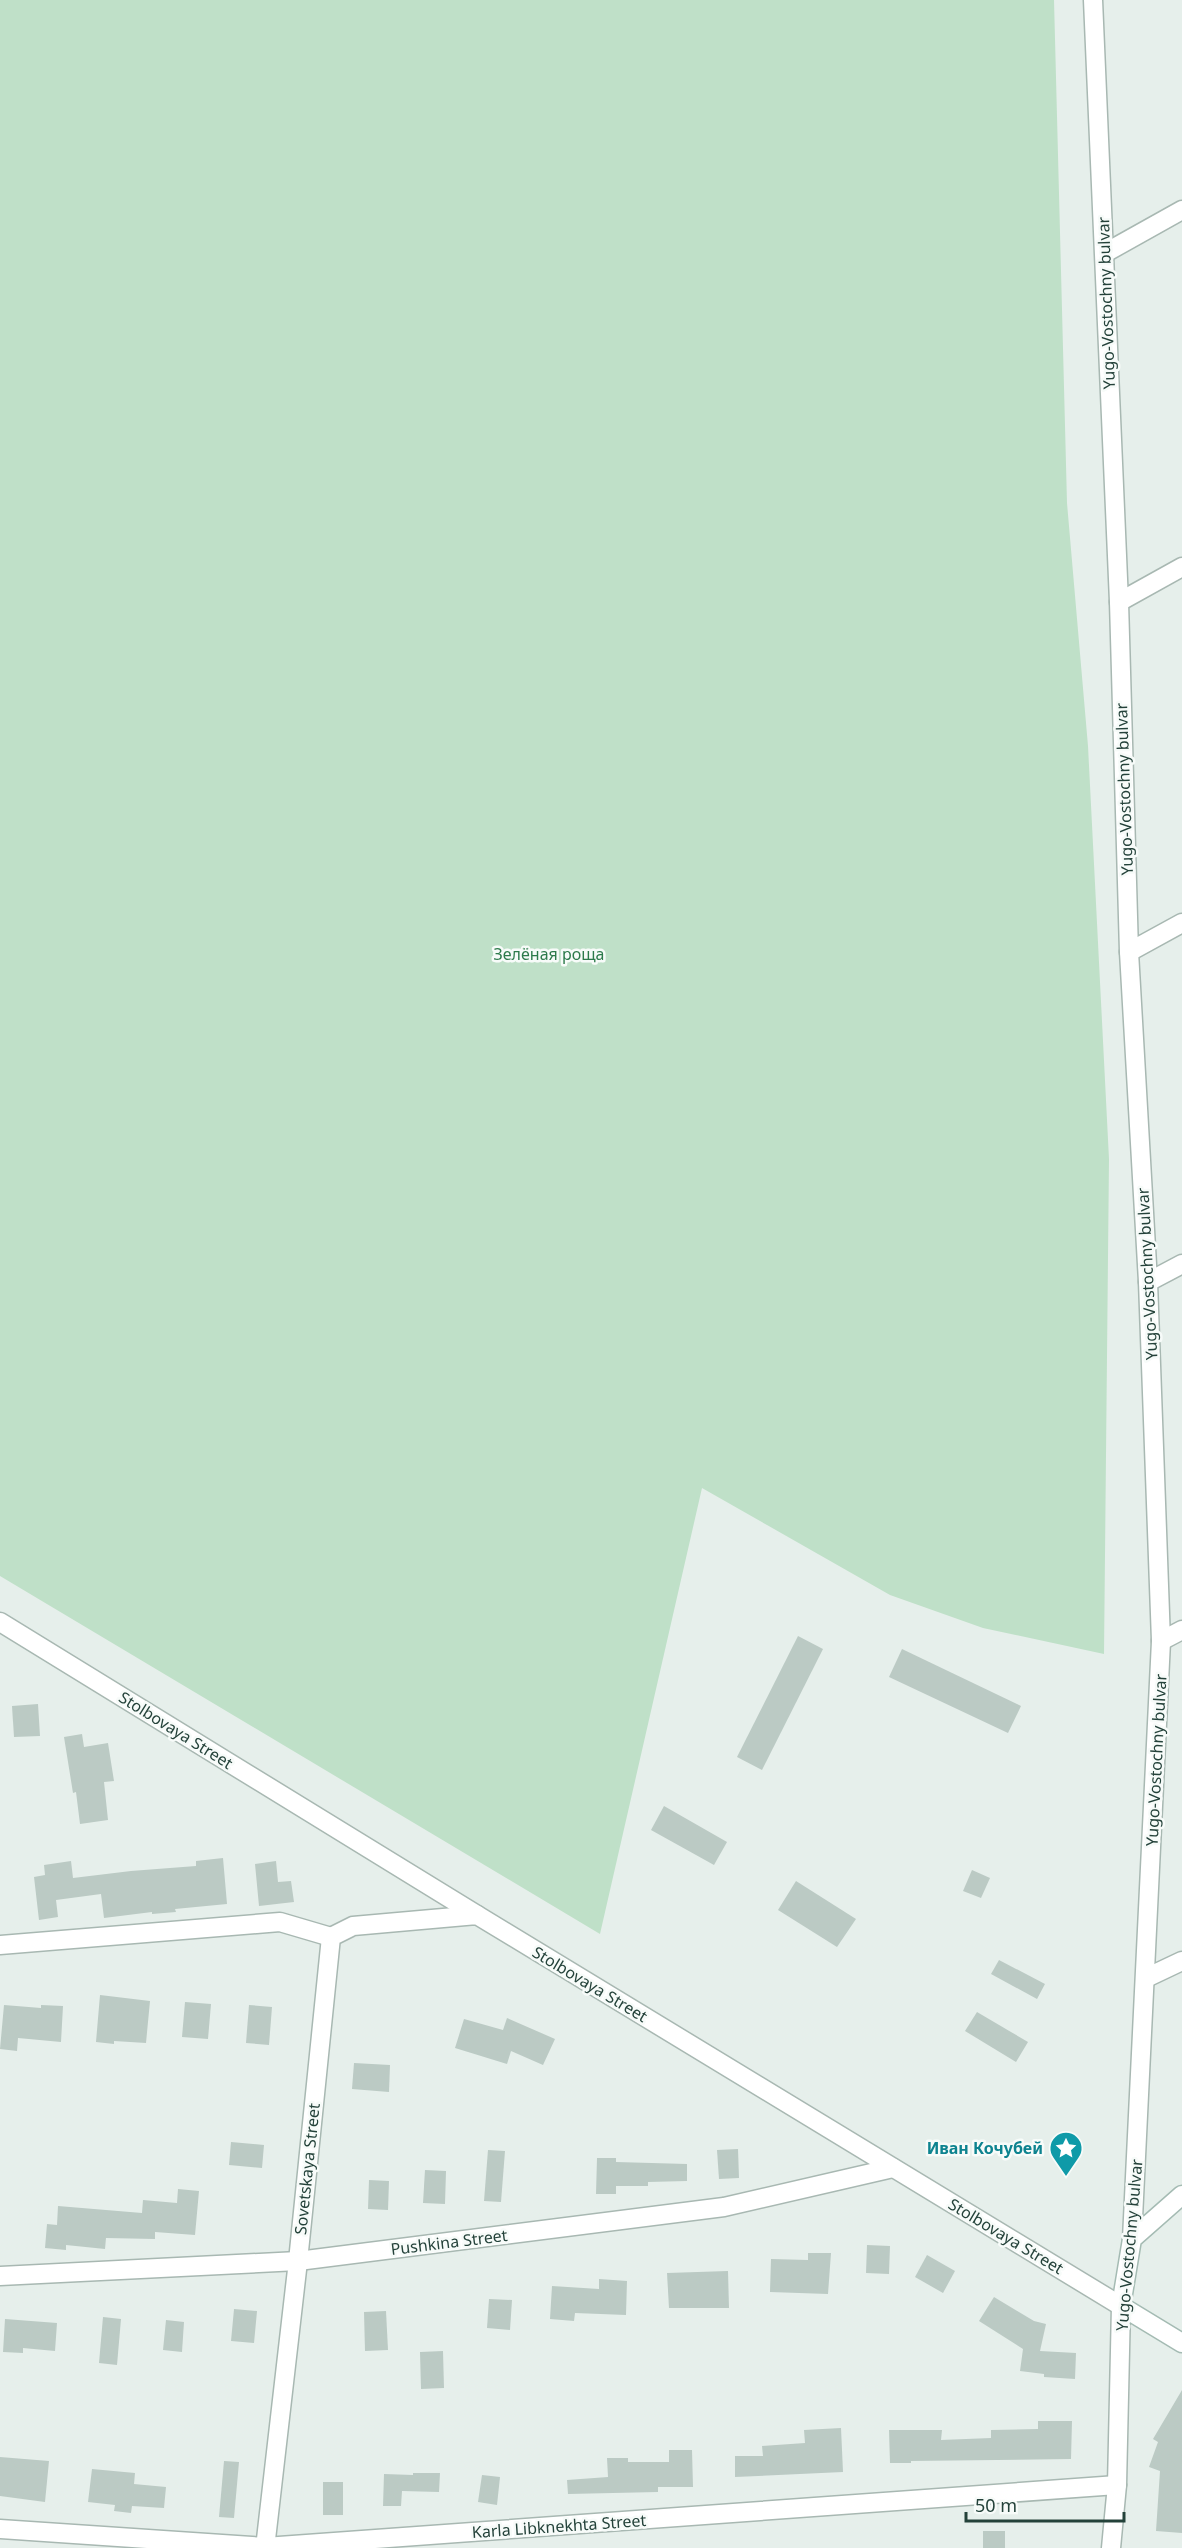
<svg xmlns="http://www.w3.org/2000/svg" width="1182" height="2548" viewBox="0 0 1182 2548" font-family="'Noto Sans',sans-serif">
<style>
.green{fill:#bfe0c8}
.building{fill:#bbcac4}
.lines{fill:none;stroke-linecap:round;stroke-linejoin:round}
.minor-casing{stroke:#a8b8b2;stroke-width:21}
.tertiary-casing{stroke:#a8b8b2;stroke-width:21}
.secondary-casing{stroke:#a4bbb3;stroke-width:21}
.minor{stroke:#fff;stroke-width:18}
.tertiary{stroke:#fff;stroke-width:18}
.secondary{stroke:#fff;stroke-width:18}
.labels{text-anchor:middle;stroke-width:5;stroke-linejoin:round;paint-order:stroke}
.street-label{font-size:16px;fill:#24423a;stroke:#f7fbf9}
.park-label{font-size:16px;fill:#2d7a4b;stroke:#f7fbf9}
.culture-label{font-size:16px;font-weight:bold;fill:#0d838f;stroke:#f7fbf9;text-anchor:end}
</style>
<rect width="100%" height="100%" fill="#e6efeb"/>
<path class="green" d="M0 0H1054L1067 503 1088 746 1109 1159 1104 1654 983 1628 890 1595 702 1488 600 1934 0 1576Z"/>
<g class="building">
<path d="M798 1636 823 1649 762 1770 737 1757Z"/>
<path d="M902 1649 1021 1706 1008 1733 889 1677Z"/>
<path d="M38 1704 40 1736 14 1737 12 1706Z"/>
<path d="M82 1734 84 1747 108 1743 114 1781 104 1782 108 1820 80 1824 76 1792 73 1793 64 1737Z"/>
<path d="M664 1806 727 1842 714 1865 651 1830Z"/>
<path d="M223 1858 227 1904 175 1909 176 1912 152 1914V1912L104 1918 101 1894 56 1900 58 1917 39 1920 34 1877 45 1875 44 1865 71 1861 73 1878 131 1871 196 1866V1861Z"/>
<path d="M276 1861 278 1882 291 1881 294 1902 259 1906 255 1864Z"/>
<path d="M972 1870 990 1878 981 1898 963 1891Z"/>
<path d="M796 1881 856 1919 837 1947 778 1910Z"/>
<path d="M999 1960 1045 1984 1037 1999 991 1974Z"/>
<path d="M100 1995 150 2001 146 2043 114 2041V2044L96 2042Z"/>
<path d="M185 2002 211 2004 208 2039 182 2037Z"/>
<path d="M4 2005 41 2008V2005L63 2006 61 2042 18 2038 17 2051 0 2049Z"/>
<path d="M249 2005 272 2007 269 2045 246 2043Z"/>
<path d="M977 2012 1028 2042 1016 2062 965 2031Z"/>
<path d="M507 2018 555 2039 543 2065 511 2051 507 2064 455 2048 464 2019 503 2030Z"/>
<path d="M354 2063 390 2065 389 2092 352 2089Z"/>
<path d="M231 2142 264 2145 262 2168 229 2165Z"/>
<path d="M738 2149 739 2178 719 2179 717 2150Z"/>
<path d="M488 2150 505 2151 501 2202 484 2201Z"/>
<path d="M597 2158H616V2162L687 2164V2181L648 2182V2186H616V2194H596Z"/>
<path d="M425 2170 446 2171 445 2204 423 2203Z"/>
<path d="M369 2180 389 2181 388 2210 368 2209Z"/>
<path d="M178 2189 199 2191 195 2235 155 2232V2239L106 2238 105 2249 66 2245V2250L45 2248 47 2224 57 2225 58 2206 142 2213 143 2200 177 2203Z"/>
<path d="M867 2245 890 2246 889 2274 866 2273Z"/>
<path d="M808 2253H831L828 2294 770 2292 771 2259 808 2260Z"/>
<path d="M927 2255 955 2271 943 2293 915 2277Z"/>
<path d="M728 2271 729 2308H669L667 2273Z"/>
<path d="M599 2279 627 2281 626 2315 575 2313 574 2321 550 2319 552 2286 599 2289Z"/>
<path d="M994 2297 1034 2321 1046 2324 1040 2351 1076 2353 1075 2379 1044 2377V2374L1020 2371 1023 2349 979 2321Z"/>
<path d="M489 2299 512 2300 510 2330 487 2328Z"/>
<path d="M234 2309 257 2311 254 2343 231 2341Z"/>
<path d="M386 2311 388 2350 365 2351 364 2312Z"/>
<path d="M103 2317 121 2319 117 2365 99 2363Z"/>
<path d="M5 2319 57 2323 55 2351 23 2348V2353L3 2352Z"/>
<path d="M166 2320 184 2322 182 2352 163 2350Z"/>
<path d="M443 2351 444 2388 421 2389 420 2352Z"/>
<path d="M1182 2390V2533L1156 2531 1160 2471 1149 2467 1158 2442 1153 2439Z"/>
<path d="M1038 2421H1072L1071 2459 911 2461V2463H890L889 2430H942L941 2440 991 2438V2430L1038 2429Z"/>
<path d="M841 2428 843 2472 735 2477V2456H763L762 2446 805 2443 804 2430Z"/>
<path d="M669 2450H692L693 2487H658V2492L568 2494 567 2480 608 2477 607 2458H628V2462H669Z"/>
<path d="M0 2457 49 2461 45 2502 0 2496Z"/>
<path d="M224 2461 239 2462 234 2518 219 2517Z"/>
<path d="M92 2469 135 2473 134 2484 166 2487 164 2508 132 2506 131 2513 114 2511 115 2505 88 2502Z"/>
<path d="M413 2473H440L439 2492 402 2491 401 2506H383L384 2474 413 2475Z"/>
<path d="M482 2475 500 2477 497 2505 478 2502Z"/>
<rect x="323" y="2482" width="20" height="33"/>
<rect x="983" y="2531" width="22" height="17"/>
</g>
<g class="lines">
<defs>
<g id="minor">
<path d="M1093 0 1119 602 1129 952 1148 1282 1161 1641 1132 2239"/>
<path d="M1105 253 1182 210"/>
<path d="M1119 602 1182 567"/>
<path d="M1129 952 1182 923"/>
<path d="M1148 1282 1182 1264"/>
<path d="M0 1622 477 1915"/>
<path d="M1161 1641 1182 1630"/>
<path d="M0 1945 280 1922 331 1937"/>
<path d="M1146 1978 1182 1961"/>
<path d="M0 2276 298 2261 724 2207 893 2168"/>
<path d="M0 2529 265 2547 1117 2485"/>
<path d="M1111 2548 1117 2485 1121 2306"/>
</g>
<path id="tertiary" d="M265 2548 298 2261 331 1937 353 1926 477 1915 1121 2306"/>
<path id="secondary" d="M1182 2195 1132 2239 1121 2306 1182 2343"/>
</defs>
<use href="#minor" class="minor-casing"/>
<use href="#tertiary" class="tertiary-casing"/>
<use href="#secondary" class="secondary-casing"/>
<use href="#minor" class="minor"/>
<use href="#tertiary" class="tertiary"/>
<use href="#secondary" class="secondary"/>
</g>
<defs>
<symbol id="sight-pin" viewBox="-11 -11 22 30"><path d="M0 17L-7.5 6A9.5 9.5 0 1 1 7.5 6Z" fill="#0f9aa8" stroke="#f7fbf9"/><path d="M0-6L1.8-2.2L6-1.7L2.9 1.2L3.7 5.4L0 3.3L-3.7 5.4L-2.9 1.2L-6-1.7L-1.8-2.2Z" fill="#fff"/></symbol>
</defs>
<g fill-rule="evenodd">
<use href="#sight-pin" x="1047" y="2129" width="38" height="52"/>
</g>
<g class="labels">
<g class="street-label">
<text transform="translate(1106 303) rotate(-92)" y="6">Yugo-Vostochny bulvar</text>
<text transform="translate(1124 789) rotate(-92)" y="6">Yugo-Vostochny bulvar</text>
<text transform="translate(1147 1274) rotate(-93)" y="6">Yugo-Vostochny bulvar</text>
<text transform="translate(176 1730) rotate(32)" y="6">Stolbovaya Street</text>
<text transform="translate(1156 1760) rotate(-87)" y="6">Yugo-Vostochny bulvar</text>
<text transform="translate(590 1984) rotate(31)" y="6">Stolbovaya Street</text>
<text transform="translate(307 2169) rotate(-84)" y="6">Sovetskaya Street</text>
<text transform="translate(1006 2236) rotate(31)" y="6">Stolbovaya Street</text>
<text transform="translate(449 2242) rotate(-7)" y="6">Pushkina Street</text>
<text transform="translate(1129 2245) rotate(-85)" y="6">Yugo-Vostochny bulvar</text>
<text transform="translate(559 2526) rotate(-4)" y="6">Karla Libknekhta Street</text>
</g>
<g class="park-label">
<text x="549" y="960">Зелёная роща</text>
</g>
<g class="culture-label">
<text x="1043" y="2154">Иван Кочубей</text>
</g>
</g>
<path d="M966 2512v9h158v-9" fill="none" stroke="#24423a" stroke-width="3"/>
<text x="975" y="2512" font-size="18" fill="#24423a" stroke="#f7fbf9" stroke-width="4.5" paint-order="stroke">50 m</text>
</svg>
